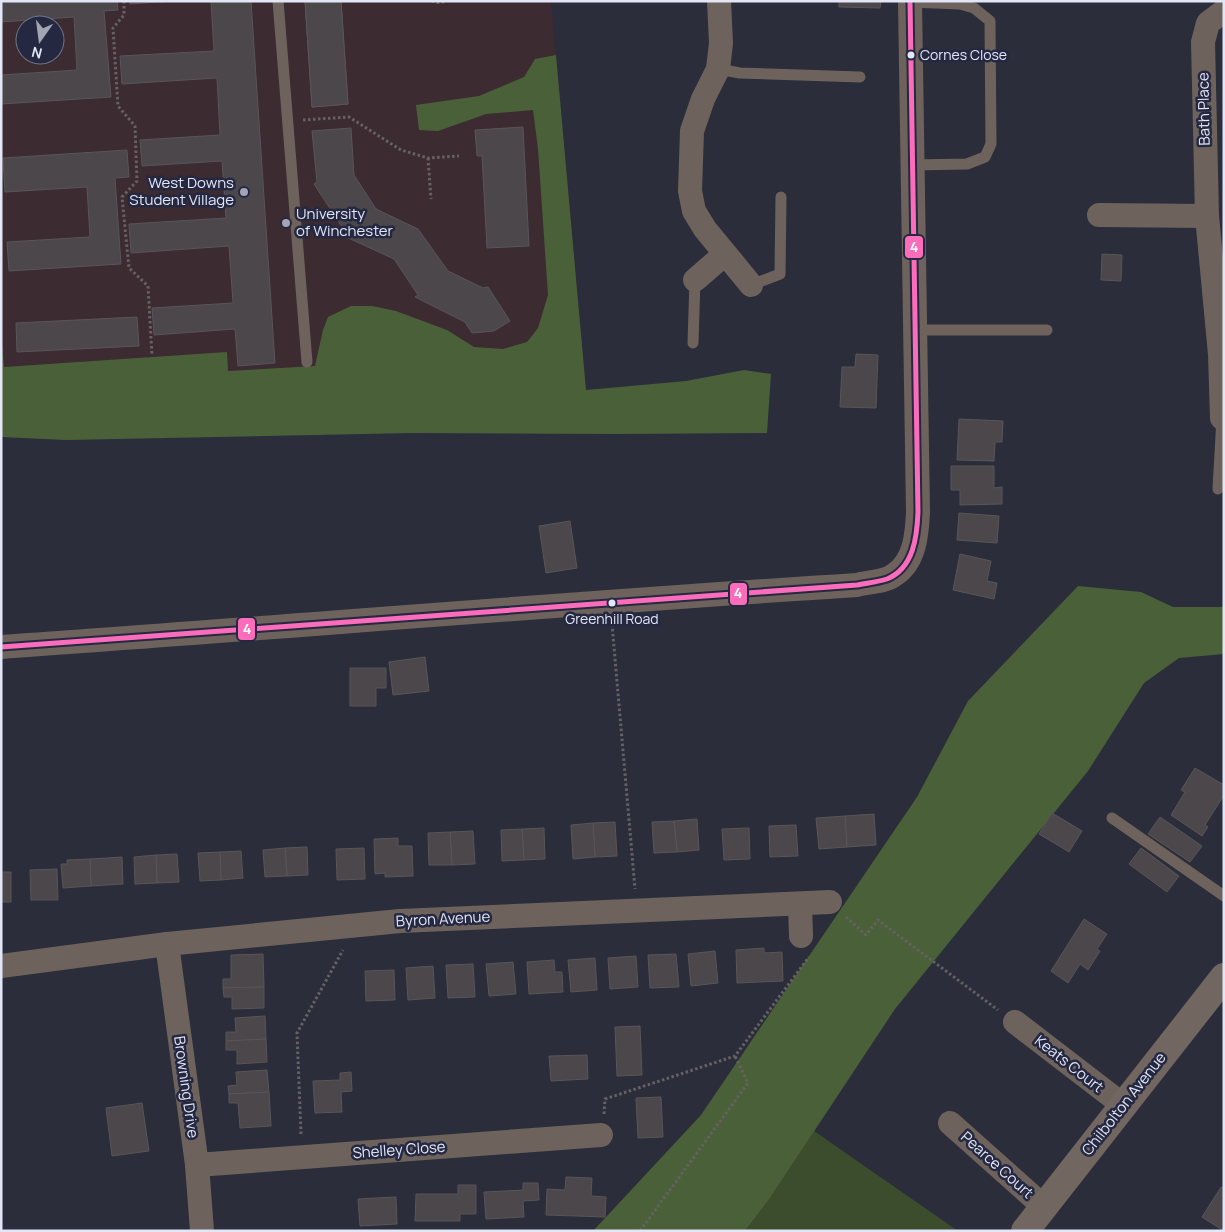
<svg xmlns="http://www.w3.org/2000/svg" width="1225" height="1232" viewBox="0 0 1225 1232" font-family="Manrope,sans-serif">
<style>
.education{fill:#3c2b30;fill-rule:evenodd}
.green{fill:#3b4d2c}
.forest{fill:#4a6038}
.building{fill:#4b474b;stroke:#595558}
.lines{fill:none;stroke-linecap:round;stroke-linejoin:round}
.path{stroke:#666263;stroke-width:3;stroke-dasharray:2.5 2.5;stroke-linecap:butt}
.service{stroke:#6d635c;stroke-width:11}
.minor{stroke:#6d635c;stroke-width:24}
.secondary{stroke:#716660;stroke-width:28}
.bus-1-casing{stroke:#252841;stroke-width:9}
.bus-1{stroke:#fb6dba;stroke-width:5}
.bus-dot{fill:#e3e6f7;stroke:#252841;stroke-width:2}
.poi-dot{fill:#a3a5b5;stroke:#252841;stroke-width:2}
.labels{text-anchor:middle;stroke-width:5;stroke-linejoin:round;paint-order:stroke}
.bus-label{font-size:14px;fill:#e3e6f7;stroke:#252841;text-anchor:start}
.street-label{font-size:15px;fill:#e3e6f7;stroke:#252841}
.poi-label{font-size:15px;fill:#e3e6f7;stroke:#252841;text-anchor:end}
.line-badge{stroke:#252841;stroke-width:2}
.badge-label{font-size:14px;text-anchor:middle;font-weight:bold;fill:#fff}
</style>
<rect width="100%" height="100%" fill="#2b2d3b"/>
<path class="education" d="M1 1H551L586 391 1 408ZM25 25H55V55H25Z"/>
<path class="green" d="M814 1131 958 1231H745L768 1201Z"/>
<g class="forest">
<path d="M556 55 586 390 686 381 744 370 771 374 767 433 616 434 412 433 66 440 1 437V333L4 367 227 352 228 371 315 366 323 330 328 317 351 306H372L396 311 447 330 474 347 503 349 527 342 538 328 548 295 538 149 533 110 486 114 438 131 419 130 416 105 479 96 524 77 535 59Z"/>
<path d="M1078 586 1141 592 1173 607H1224V654L1179 658 1144 683 1088 771 895 1009 768 1201 745 1231H593L701 1115 917 797 968 701Z"/>
</g>
<g class="building">
<path d="M1 1H117L118 10 104 11 111 97 1 104V75L77 70 74 17 1 22Z"/>
<path d="M130 1H174L130 4Z"/>
<path d="M211 1H251L275 363 238 366 235 329 154 335 152 308 233 303 229 246 131 253 129 224 226 218 222 161 142 166 140 140 220 135 217 78 122 84 120 56 214 51Z"/>
<path d="M305 1H341L348 104 312 107Z"/>
<path d="M305 1H341L348 104 312 107Z"/>
<path d="M839 1H881L880 8 839 7Z"/>
<path d="M523 127 529 246 487 248 482 156H477L475 130Z"/>
<path d="M351 128 354 175 376 209 418 229 448 271 483 288 488 287 510 321 494 331 472 333 465 322 415 297 418 295 394 259 344 236 346 233 314 184 317 182 312 131Z"/>
<path d="M127 150 129 177 115 178 121 264 9 271 7 242 90 237 87 187 5 192 3 158Z"/>
<path d="M1102 254 1122 255 1121 281 1101 280Z"/>
<path d="M137 317 139 346 17 352 16 323Z"/>
<path d="M856 354 878 355 876 408 840 407 842 367H855Z"/>
<path d="M959 419 1003 421 1002 442H995L994 461 957 460Z"/>
<path d="M951 466H994V488L1002 487V504L960 505V490H951Z"/>
<path d="M959 513 999 516 997 543 957 540Z"/>
<path d="M570 521 577 568 546 573 539 526Z"/>
<path d="M960 554 991 561 987 581 997 583 994 599 953 590Z"/>
<path d="M425 657 429 691 393 695 389 662Z"/>
<path d="M350 668H386V688H376V706H350Z"/>
<path d="M1195 768 1224 785V795L1205 825 1208 827 1202 836 1171 815 1185 792 1181 790Z"/>
<path d="M1052 813 1082 831 1069 852 1039 834Z"/>
<path d="M874 814 876 845 847 847 845 816Z"/>
<path d="M845 816 847 847 819 849 816 818Z"/>
<path d="M1160 817 1202 846 1190 862 1148 834Z"/>
<path d="M697 819 699 850 677 852 674 821Z"/>
<path d="M674 821 677 852 654 853 652 822Z"/>
<path d="M615 822 617 856 595 857 593 823Z"/>
<path d="M593 823 595 857 573 859 571 825Z"/>
<path d="M796 825 798 856 770 857 769 826Z"/>
<path d="M544 828 545 859 524 860 522 829Z"/>
<path d="M749 828 750 859 724 860 722 829Z"/>
<path d="M522 829 524 860 502 861 501 830Z"/>
<path d="M473 831 475 864 452 865 450 832Z"/>
<path d="M450 832 452 865H429L428 833Z"/>
<path d="M398 838V846H412L413 876 385 877V873L375 874 374 839Z"/>
<path d="M307 847 308 875 287 876 285 848Z"/>
<path d="M285 848 287 876 265 877 263 850Z"/>
<path d="M364 848 365 879 337 880 336 849Z"/>
<path d="M1141 848 1179 876 1167 892 1129 864Z"/>
<path d="M241 851 243 878 221 880 220 852Z"/>
<path d="M220 852 221 880 200 881 198 853Z"/>
<path d="M177 854 179 882 157 883 156 855Z"/>
<path d="M156 855 157 883 135 884 134 857Z"/>
<path d="M122 857 123 884 91 886 90 859Z"/>
<path d="M90 859 91 886 63 888 61 864H67V860Z"/>
<path d="M57 869 58 900H31L30 870Z"/>
<rect x="1" y="872" width="10" height="30"/>
<path d="M1084 919 1107 934 1097 949 1100 951 1088 970 1080 964 1068 983 1051 971Z"/>
<path d="M764 948V953L782 952 783 981 737 983 736 950Z"/>
<path d="M715 951 718 983 691 986 688 954Z"/>
<path d="M263 954 264 987 223 988V979H231V955Z"/>
<path d="M676 954 679 987 650 988 648 955Z"/>
<path d="M636 956 638 987 610 989 608 958Z"/>
<path d="M595 958 597 990 571 992 568 960Z"/>
<path d="M554 960 555 972H562L563 992 529 994 527 962Z"/>
<path d="M513 962 516 994 489 996 486 964Z"/>
<path d="M473 964 475 997 448 998 446 965Z"/>
<path d="M433 966 435 998 408 1000 406 968Z"/>
<path d="M394 970 395 1000 366 1001 365 971Z"/>
<path d="M264 987V1008L232 1009V997H224L223 988Z"/>
<path d="M265 1016 266 1039 226 1041V1032H236L235 1018Z"/>
<path d="M640 1026 642 1075 617 1076 615 1027Z"/>
<path d="M266 1039 267 1062 237 1064V1050H226V1041Z"/>
<path d="M587 1055 588 1079 551 1081 549 1056Z"/>
<path d="M267 1070 269 1092 229 1094 228 1086 237 1085 236 1072Z"/>
<path d="M351 1072 352 1091 341 1092 342 1112 315 1113 313 1081 340 1080V1073Z"/>
<path d="M269 1092 271 1126 240 1128 238 1103H229V1094Z"/>
<path d="M661 1097 663 1137 638 1138 636 1098Z"/>
<path d="M142 1103 149 1151 112 1156 106 1108Z"/>
<path d="M566 1177 592 1178 591 1196 606 1197 605 1217 546 1215 547 1189 565 1190Z"/>
<path d="M523 1183H538L539 1200 523 1201 524 1217 486 1219 484 1192 523 1190Z"/>
<path d="M458 1185H476V1214H460V1221H415L416 1194H458Z"/>
<path d="M1221 1187 1224 1188V1231L1202 1217Z"/>
<path d="M396 1197 397 1224 360 1226 358 1199Z"/>
</g>
<g class="lines">
<g class="path">
<path d="M124 1V15L113 28 118 106 135 126 137 181 122 197 129 268 148 286 152 356"/>
<path d="M432 1 440 3 446 1"/>
<path d="M303 120 349 117 401 150 428 158 459 156"/>
<path d="M428 158 431 199"/>
<path d="M612 624 635 889"/>
<path d="M846 917 866 935 878 920 998 1010"/>
<path d="M604 1114 605 1099 735 1056 809 957"/>
<path d="M301 1134 297 1033 343 950"/>
<path d="M640 1231 748 1083 735 1056"/>
</g>
<g class="service">
<path d="M278 1 307 362"/>
<path d="M910 2 960 4 974 8 990 21 991 144 985 157 967 164 912 165"/>
<path d="M718 69 740 73 860 77"/>
<path d="M751 285 780 274 781 197"/>
<path d="M914 330H1047"/>
<path d="M693 343 695 280"/>
<path d="M1218 489 1222 418"/>
<path d="M1112 818 1224 896"/>
</g>
<g class="minor">
<path d="M719 1 721 43 718 69 703 99 692 131 690 191 694 211 705 229 751 285"/>
<path d="M1099 215 1207 216"/>
<path d="M695 280 725 254"/>
<path d="M1222 418 1220 354 1207 216 1203 42 1208 23 1224 11"/>
<path d="M1 647C286 627 571 603 857 585 868 582 885 582 894 575 915 562 917 534 918 512L910 1"/>
<path d="M800 904 801 936"/>
<path d="M167 944 197 1165 202 1231"/>
<path d="M1 966 167 944 400 921 830 902"/>
<path d="M1015 1022 1123 1105"/>
<path d="M950 1123 1043 1206"/>
<path d="M197 1165 601 1135"/>
</g>
<path class="secondary" d="M1025 1231 1224 977"/>
<defs>
<path id="bus-1" d="M1 647 857 585C867 583 878 582 887 579 914 568 917 536 918 512L910 1"/>
</defs>
<use href="#bus-1" class="bus-1-casing"/>
<use href="#bus-1" class="bus-1"/>
</g>
<g class="bus-dot">
<circle cx="911" cy="55" r="4.5"/>
<circle cx="612" cy="603" r="4.5"/>
</g>
<g class="poi-dot">
<circle cx="244" cy="192" r="5"/>
<circle cx="286" cy="223" r="5"/>
</g>
<g class="labels">
<g class="bus-label">
<text x="920" y="60">Cornes Close</text>
<text x="612" y="624" text-anchor="middle">Greenhill Road</text>
</g>
<g class="street-label">
<text transform="translate(1204 109) rotate(-91)" y="5">Bath Place</text>
<text transform="translate(443 919) rotate(-3)" y="5">Byron Avenue</text>
<text transform="translate(1069 1064) rotate(38)" y="5">Keats Court</text>
<text transform="translate(186 1087) rotate(82)" y="5">Browning Drive</text>
<text transform="translate(1124 1104) rotate(-52)" y="5">Chilbolton Avenue</text>
<text transform="translate(399 1150) rotate(-4)" y="5">Shelley Close</text>
<text transform="translate(997 1165) rotate(42)" y="5">Pearce Court</text>
</g>
<g class="poi-label">
<text x="234" y="188">West Downs<tspan x="234" dy="17">Student Village</tspan></text>
<text x="296" y="219" text-anchor="start">University<tspan x="296" dy="17">of Winchester</tspan></text>
</g>
</g>
<g class="line-badge">
<rect x="904" y="235" width="20" height="24" rx="5" fill="#fb6dba"/>
<rect x="729" y="582" width="19" height="24" rx="5" fill="#fb6dba"/>
<rect x="237" y="617" width="19" height="24" rx="5" fill="#fb6dba"/>
</g>
<g class="badge-label">
<text x="914" y="252">4</text>
<text x="738" y="598">4</text>
<text x="247" y="634">4</text>
</g>
<rect width="1225" height="1232" fill="none" stroke="#e3e6f7" stroke-width="5"/>
<g transform="translate(40 40) rotate(194)"><circle r="24" fill="#252841" stroke="#71748a"/>
<path d="M0-4L9 19L0 12L-9 19Z" fill="#a3a5b5"/>
<text y="-8" font-size="14" font-weight="bold" text-anchor="middle" fill="#e3e6f7">N</text>
</g>
</svg>
